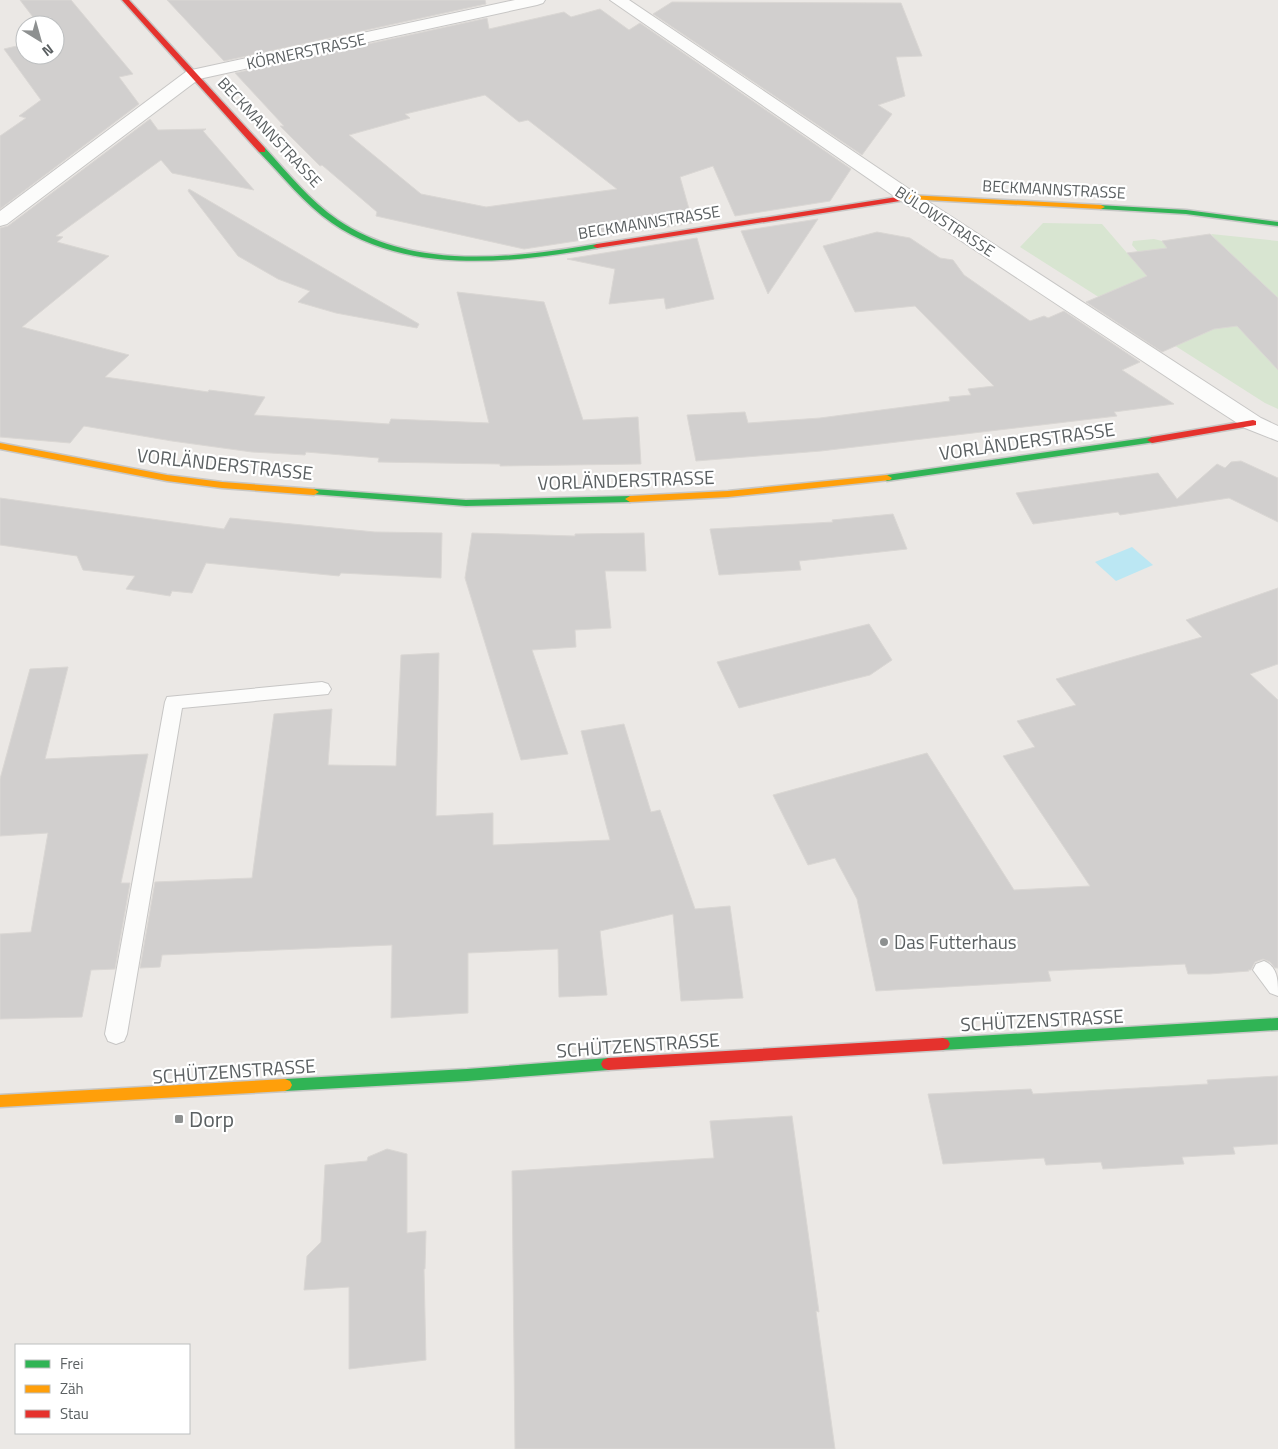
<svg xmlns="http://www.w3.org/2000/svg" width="1278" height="1449" viewBox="0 0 1278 1449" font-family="'Titillium Web',sans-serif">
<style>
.green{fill:#d8e5d1}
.water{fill:#bbe7f3}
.building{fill:#d1cfce;stroke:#dad7d4;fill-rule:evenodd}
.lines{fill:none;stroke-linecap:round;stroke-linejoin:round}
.lane-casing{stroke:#c7c6c5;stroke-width:2}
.street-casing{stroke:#c7c6c5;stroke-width:2}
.fast-casing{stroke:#c7c7c6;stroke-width:3}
.slow-casing{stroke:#c7c7c6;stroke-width:3}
.jam-casing{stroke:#c7c7c6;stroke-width:3}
.lane{fill:#fcfcfb;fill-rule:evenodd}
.street{fill:#fcfcfb;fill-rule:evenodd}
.fast{fill:#30b455;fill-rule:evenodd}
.slow{fill:#ff9f0a;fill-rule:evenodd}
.jam{fill:#e5322d;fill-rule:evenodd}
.poi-dot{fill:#8d9090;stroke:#fff;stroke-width:2}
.labels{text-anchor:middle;stroke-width:4.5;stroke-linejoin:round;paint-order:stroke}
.far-street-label{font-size:16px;fill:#5b6062;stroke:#fff}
.street-label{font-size:19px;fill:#5b6062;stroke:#fff}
.poi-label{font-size:19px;fill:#5b6062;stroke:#fff;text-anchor:start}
.near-poi-label{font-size:22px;fill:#5b6062;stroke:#fff;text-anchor:start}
</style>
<rect width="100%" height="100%" fill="#ebe8e5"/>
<path class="green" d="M1043 223 1102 224 1127 253 1138 252 1132 245 1133 241 1154 239 1162 241 1187 237 1218 242 1211 234 1278 241V409L1265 403 1020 247Z"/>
<path class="water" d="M1132 547 1153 565 1116 581 1095 562Z"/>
<g class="building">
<path d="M20 0H71L133 74 119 77 139 104 0 209V136L26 118 19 116 41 100 4 49 25 44V55H55V25H39Z"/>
<path d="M167 0H485L486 4 224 61Z"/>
<path d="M672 2 901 3 922 56 896 57 905 96 878 105 892 114 862 155 653 14Z"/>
<path d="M600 9 629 30 640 23 851 169 830 201 735 216 713 166 680 177 693 223 524 249 376 216 377 212 322 165 320 166 280 126H284L235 73 487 18 489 29 564 12 571 17ZM485 95 519 122 528 120 617 189 486 207 421 194 349 135 410 118 405 114Z"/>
<path d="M150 119 158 130 206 129 203 131 254 190 172 173 161 160 56 236 63 237 57 242 109 256 22 327 129 355 105 377 208 392 209 390 265 397 254 415 389 424 391 419 489 423 457 292 544 302 583 420 638 417 641 464 500 466V464L378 462 379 458 306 452 305 455 252 452 172 441 84 426 70 443 0 437V228L8 226Z"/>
<path d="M189 189 419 324 417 328 336 313 298 302 310 291 278 279 238 256 188 191Z"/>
<path d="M818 219 768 294 741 231Z"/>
<path d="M877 232 910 238 940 258 953 260 964 275 1030 321 1044 316 1048 318 1064 311 1140 362 1122 370 1174 404 1114 412 1117 416 821 451 696 461 687 415 745 412 748 423 820 418 950 401 949 397 971 395 968 389 994 386 915 306 855 312 823 246Z"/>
<path d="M1210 234 1278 298V370L1237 326 1214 329 1162 352 1086 302 1147 276 1127 253 1167 248 1162 241Z"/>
<path d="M697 238 714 299 666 309 664 298 609 304 615 269 567 259Z"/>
<path d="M1241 461 1278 478V522L1229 498 1120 515 1118 512 1033 524 1016 493 1158 473 1177 499 1217 464 1225 468 1231 462Z"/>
<path d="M0 498 224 529 230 518 375 532 442 533 441 578 341 573 339 576 206 563 192 593 172 591 170 596 126 589 135 576 83 570 77 556 0 545Z"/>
<path d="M893 514 907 549 799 561 801 570 719 575 710 529 833 522 832 520Z"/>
<path d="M472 533 575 536V534L644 533 646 571H605L611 628 575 630 576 647 532 650 568 754 521 760 465 578Z"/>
<path d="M1278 588V664L1250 674 1278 700V968H1275L1270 962 1263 959 1255 962 1251 970H1248L1249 971 1209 974H1188L1185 964 1048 971 1051 981 876 991 857 899 835 858 808 865 773 795 927 753 1014 890 1090 886 1003 756 1035 747 1017 721 1076 705 1056 679 1202 637 1186 620Z"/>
<path d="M869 624 892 660 870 675 739 708 717 662Z"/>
<path d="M439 653 436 816 493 813V845L610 840 581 731 624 724 651 812 660 810 695 909 730 906 743 998 681 1001 673 914 600 931 607 995 559 997 558 949 468 953V1013L391 1018 392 945 162 955 160 967 140 968 155 882 252 878 274 714 332 709 328 765 396 766 401 655Z"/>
<path d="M68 667 45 759 148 754 121 883H130L115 969 91 970 82 1017 0 1019V934L31 932 48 833 0 836V779L30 669Z"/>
<path d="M1278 1076V1144L1233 1147 1235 1154 1182 1157 1184 1164 1103 1169 1101 1162 1046 1165 1044 1158 943 1164 928 1094 1031 1089 1033 1094 1208 1084 1207 1080Z"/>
<path d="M792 1116 819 1312 816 1311 835 1449H515L512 1171 714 1158 710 1121Z"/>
<path d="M387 1149 407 1154V1233L426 1231 425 1269H424L426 1360 349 1369V1287L304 1290 307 1256 321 1242 325 1165 367 1161 368 1157Z"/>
</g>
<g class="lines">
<defs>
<g id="lane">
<path d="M322 682 328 684 331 689 328 694 182 708 127 1034 124 1041 116 1044 108 1041 105 1034 165 702 167 697Z"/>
<path d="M1264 961C1278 967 1278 980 1278 996L1270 993 1253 970 1256 964Z"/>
</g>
<g id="street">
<path d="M515 0H545L543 3 537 5 199 79 7 224 0 226V211L187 71Z"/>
<path d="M610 0H629L915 193 1261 418 1278 426V441L1245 428 1197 397 901 201Z"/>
</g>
<g id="fast">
<path d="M259 148H265C288 173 310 201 338 220 413 271 513 258 597 244L601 246 597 248C512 263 407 275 332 223 304 204 283 176 259 152Z"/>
<path d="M1098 205 1186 210 1278 222V226L1186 214 1101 209 1097 207Z"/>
<path d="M1152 437 1157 440 1155 442 887 481 882 478 887 475Z"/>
<path d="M314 489 466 500 630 496 635 499 630 502 466 506 311 494 309 492Z"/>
<path d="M1278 1018V1030L943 1050 938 1048 936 1044 938 1040 943 1038Z"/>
<path d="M608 1058 613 1060 615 1064 613 1068 608 1070 467 1081 285 1091 280 1089 278 1085 280 1081 285 1079 467 1069Z"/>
</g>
<g id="slow">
<path d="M908 195 1101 205 1105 207 1101 209 908 199 897 201 893 199Z"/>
<path d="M0 443 167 475 222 482 314 489 319 492 314 495 222 488 167 481 0 449Z"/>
<path d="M887 475 892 478 890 480 728 497 630 502 625 499 630 496 728 491Z"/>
<path d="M285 1079 290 1081 292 1085 290 1089 285 1091 0 1107V1095Z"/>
</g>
<g id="jam">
<path d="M122 0H129L265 148V152H259Z"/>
<path d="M897 197H900V201L597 248 593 246 597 244Z"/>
<path d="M1253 420 1256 421V425L1152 443 1147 440 1152 437Z"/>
<path d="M943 1038 948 1040 950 1044 948 1048 943 1050 608 1070 603 1068 601 1064 603 1060 608 1058Z"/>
</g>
</defs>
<use href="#lane" class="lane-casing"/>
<use href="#street" class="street-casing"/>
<use href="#fast" class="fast-casing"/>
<use href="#slow" class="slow-casing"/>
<use href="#jam" class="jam-casing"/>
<use href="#lane" class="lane"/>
<use href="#street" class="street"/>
<use href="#fast" class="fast"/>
<use href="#slow" class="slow"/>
<use href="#jam" class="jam"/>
</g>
<g class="poi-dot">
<circle cx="884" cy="942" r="5"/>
<rect x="174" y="1114" width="10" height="10" rx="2.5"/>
</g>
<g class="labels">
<g class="far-street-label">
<text transform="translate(306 51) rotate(-12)" y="6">KÖRNERSTRASSE</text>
<text transform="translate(270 132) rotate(47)" y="6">BECKMANNSTRASSE</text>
<text transform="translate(1054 189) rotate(3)" y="6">BECKMANNSTRASSE</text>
<text transform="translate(945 221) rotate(33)" y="6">BÜLOWSTRASSE</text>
<text transform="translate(649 222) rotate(-9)" y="6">BECKMANNSTRASSE</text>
</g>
<g class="street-label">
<text transform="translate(1027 441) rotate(-8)" y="7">VORLÄNDERSTRASSE</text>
<text transform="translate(225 464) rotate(6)" y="7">VORLÄNDERSTRASSE</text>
<text transform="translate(626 480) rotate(-2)" y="7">VORLÄNDERSTRASSE</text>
<text transform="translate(1042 1020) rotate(-3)" y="7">SCHÜTZENSTRASSE</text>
<text transform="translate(638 1045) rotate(-4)" y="7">SCHÜTZENSTRASSE</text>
<text transform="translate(234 1071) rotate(-4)" y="7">SCHÜTZENSTRASSE</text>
</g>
<g class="poi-label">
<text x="894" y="949">Das Futterhaus</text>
</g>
<g class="near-poi-label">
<text x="189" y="1127">Dorp</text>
</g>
</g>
<rect x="15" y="1344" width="175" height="90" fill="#ffffff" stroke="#bdbfc0"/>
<rect x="25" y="1360" width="25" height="8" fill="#30b455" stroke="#bdbfc0"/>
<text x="60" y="1369" font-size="15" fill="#5b6062">Frei</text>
<rect x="25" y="1385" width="25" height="8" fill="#ff9f0a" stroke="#bdbfc0"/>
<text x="60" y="1394" font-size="15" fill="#5b6062">Zäh</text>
<rect x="25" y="1410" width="25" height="8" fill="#e5322d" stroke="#bdbfc0"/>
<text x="60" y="1419" font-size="15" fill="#5b6062">Stau</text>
<g transform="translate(40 40) rotate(143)"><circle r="24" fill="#ffffff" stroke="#bdbfc0"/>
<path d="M0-4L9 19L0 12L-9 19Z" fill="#8d9090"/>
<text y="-8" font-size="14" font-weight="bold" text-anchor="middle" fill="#5b6062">N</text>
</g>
</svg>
